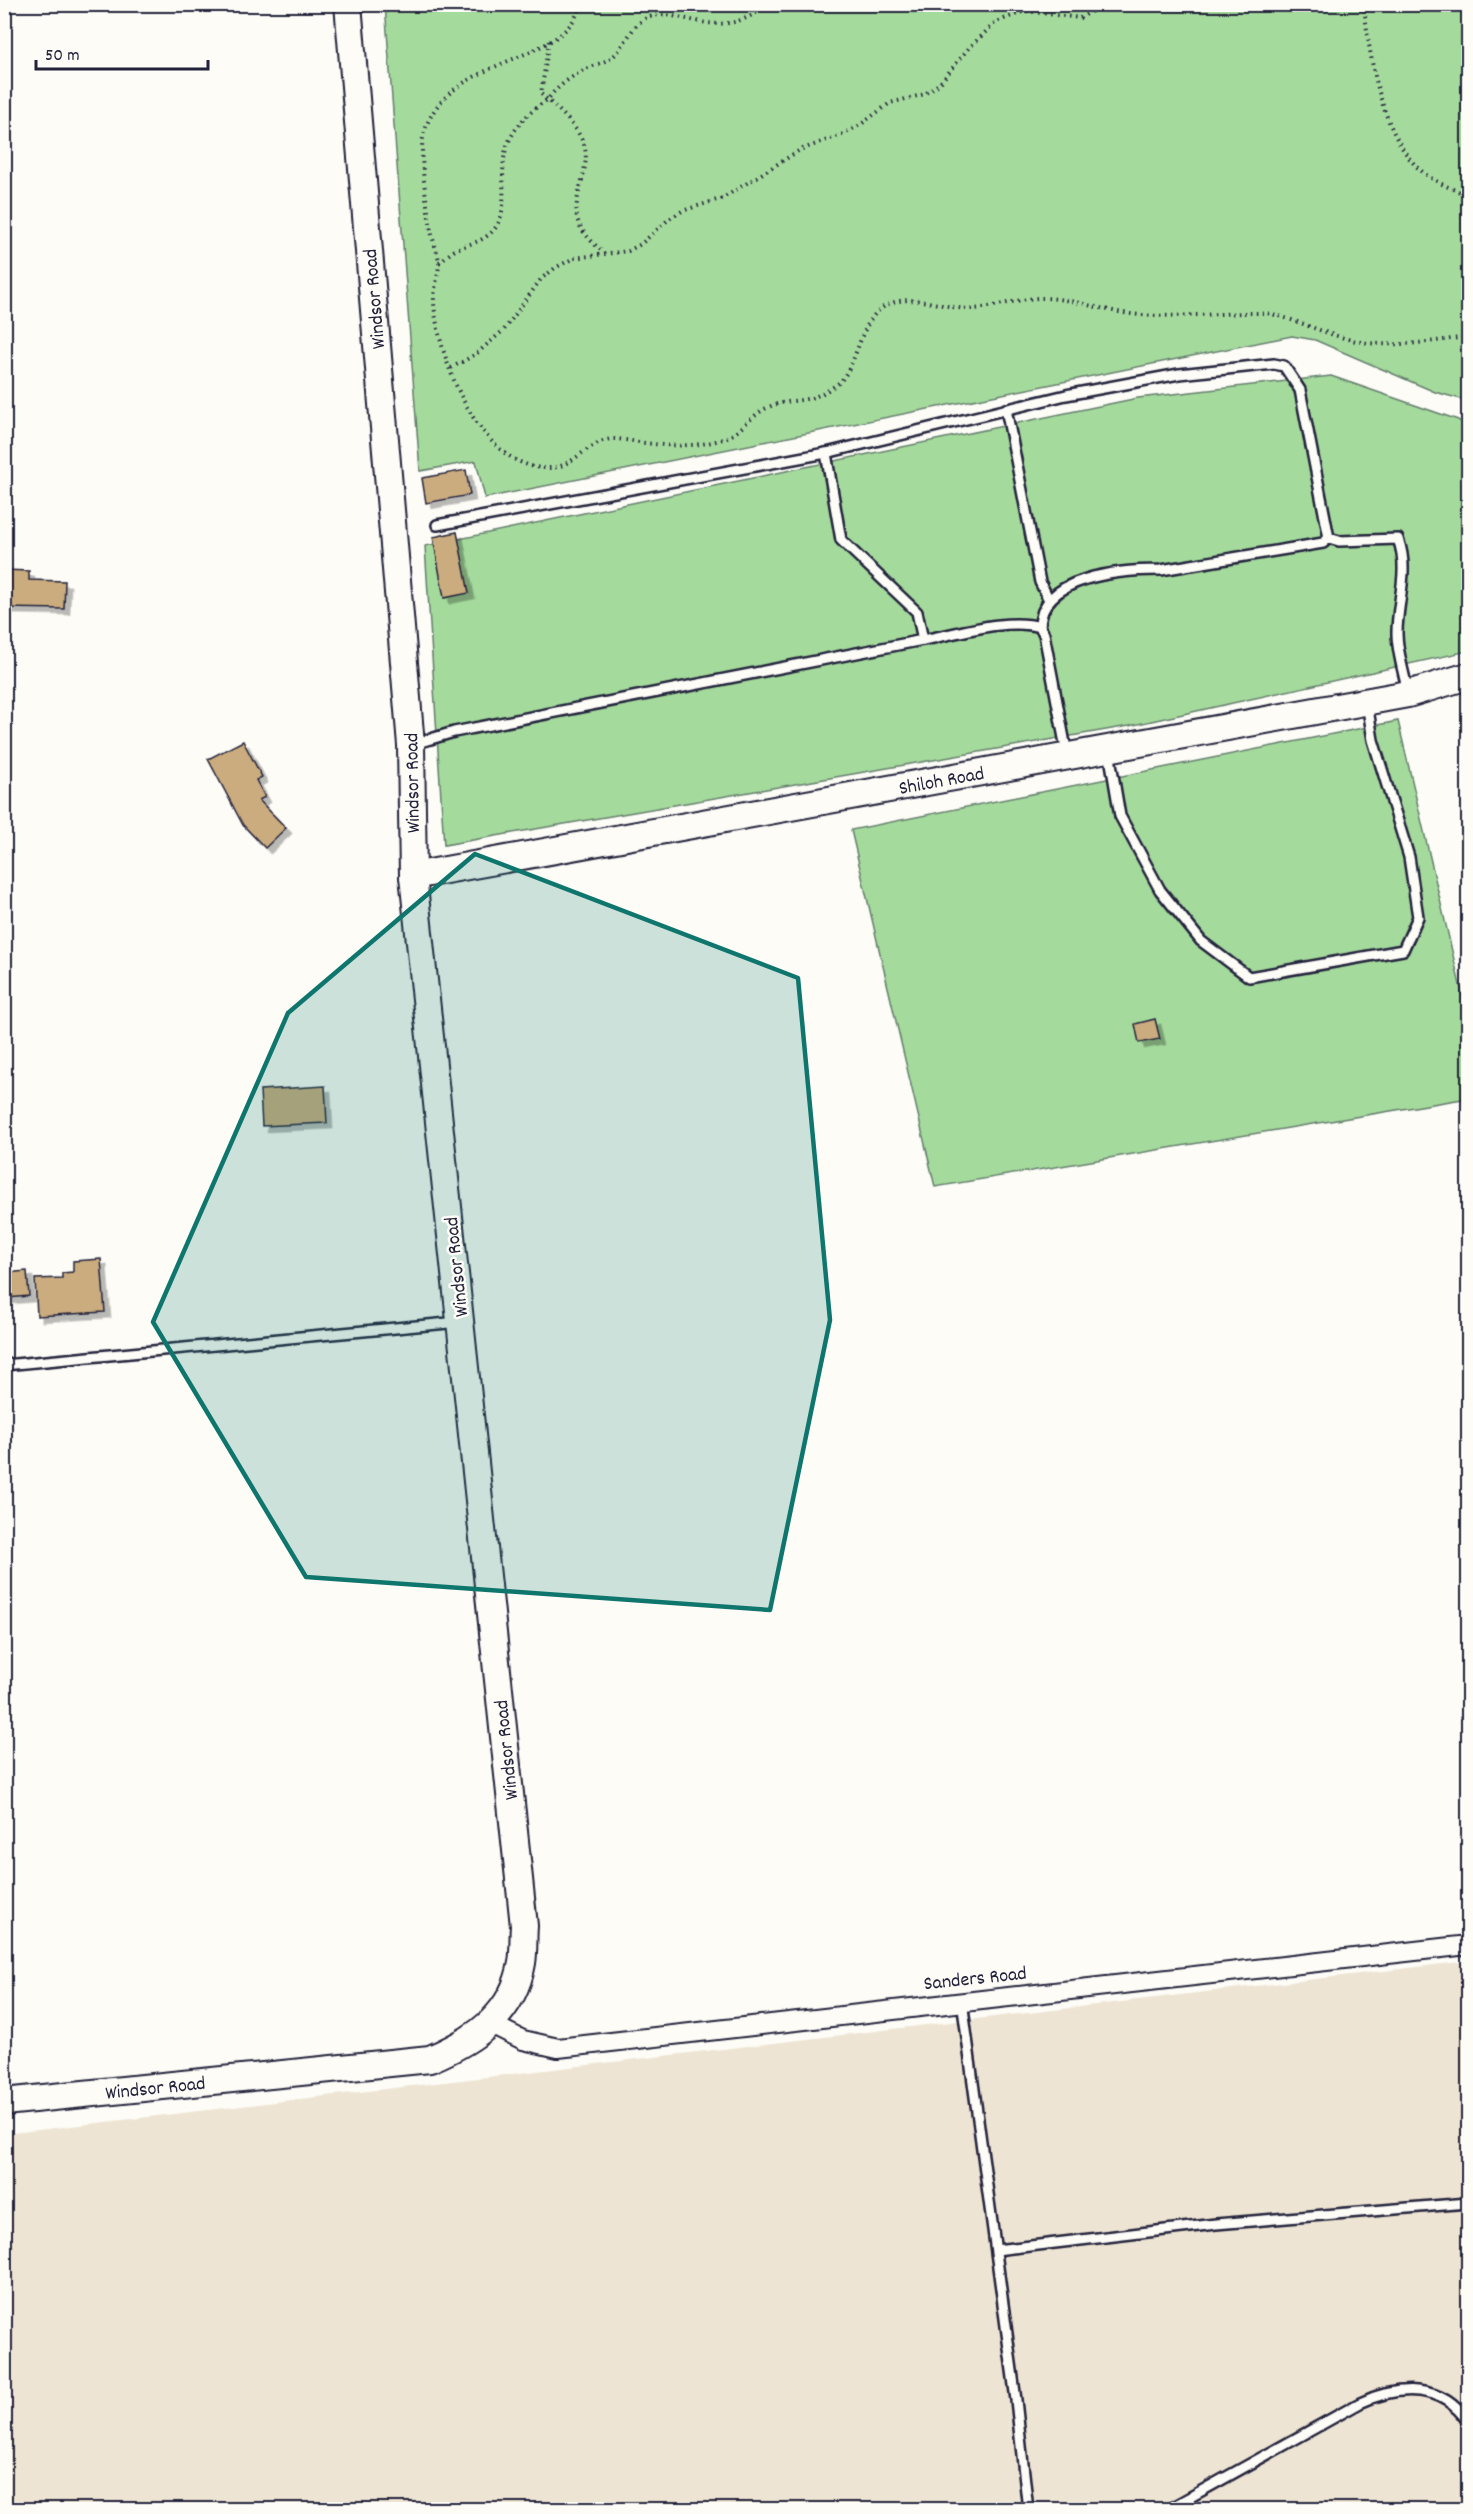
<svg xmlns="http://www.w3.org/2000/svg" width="1473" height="2514" viewBox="0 0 1473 2514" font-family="Dekko,sans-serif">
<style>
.built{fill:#eee4d3}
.green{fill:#a5da9d;stroke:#647e6c;stroke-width:1.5}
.building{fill:#cbac7f;stroke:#22223b;stroke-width:1.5;filter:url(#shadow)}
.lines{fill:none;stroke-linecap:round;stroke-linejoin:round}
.service-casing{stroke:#22223b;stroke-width:14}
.minor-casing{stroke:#22223b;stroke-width:22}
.secondary-casing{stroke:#22223b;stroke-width:30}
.path{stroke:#22223b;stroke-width:4;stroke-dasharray:1.5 4.5;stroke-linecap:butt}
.service{stroke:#fdfcf7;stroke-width:9}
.minor{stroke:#fdfcf7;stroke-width:18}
.secondary{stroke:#fdfcf7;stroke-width:26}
.marked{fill:#0f766e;fill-opacity:0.2;stroke:#0f766e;stroke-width:4.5;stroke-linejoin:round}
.labels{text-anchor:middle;stroke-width:5;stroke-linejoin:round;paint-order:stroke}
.street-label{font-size:20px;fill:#22223b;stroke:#fdfcf7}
</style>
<defs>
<filter id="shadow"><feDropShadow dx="5.5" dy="5.5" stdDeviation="0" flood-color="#0004"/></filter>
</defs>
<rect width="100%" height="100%" fill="#fdfcf7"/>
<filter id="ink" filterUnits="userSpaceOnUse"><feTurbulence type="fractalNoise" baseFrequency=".0167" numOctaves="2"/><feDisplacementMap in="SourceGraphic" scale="12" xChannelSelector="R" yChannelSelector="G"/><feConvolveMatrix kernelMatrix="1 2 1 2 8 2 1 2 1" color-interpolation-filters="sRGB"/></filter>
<g filter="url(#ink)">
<path class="built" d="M1468 1961V2509H5L4 2134Z"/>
<g class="green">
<path d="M385 5H1468V401L1435 392 1315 340 1292 336 485 498 476 461 420 471Z"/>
<path d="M1331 376 1458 420 1468 428V651L1129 726 444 845 425 546 1138 398Z"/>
<path d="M1398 721 1468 1019V1098L935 1187 851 830Z"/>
</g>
<g class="building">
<path d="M466 470 470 495 426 503 422 478Z"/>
<path d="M457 532 469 593 444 598 433 537Z"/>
<path d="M4 570 29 571V580L65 581 64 609 4 608Z"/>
<path d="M243 741 262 777 256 780 265 797 259 800 286 828 265 848 243 825 208 759Z"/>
<path d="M1155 1019 1160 1039 1139 1043 1135 1024Z"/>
<path d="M325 1086 327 1123 262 1126 260 1090Z"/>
<path d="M101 1259 105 1312 37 1316 35 1279 62 1278V1273L73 1272V1261Z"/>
<path d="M27 1271 29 1296 7 1298 6 1273Z"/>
</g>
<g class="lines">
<defs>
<g id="service">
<path d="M1006 409 1040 582 1049 600"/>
<path d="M437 525 826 453"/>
<path d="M1329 538 1339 541 1398 539C1410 570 1397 601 1397 633 1397 652 1404 673 1408 693"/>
<path d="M923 640 917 612 841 540 826 453 1066 395 1179 374 1274 364 1284 366 1300 390 1329 538 1323 543 1161 570C1123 570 1040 575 1040 627"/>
<path d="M414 744 454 732 923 640C956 634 1008 617 1040 627L1044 634 1067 754"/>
<path d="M1109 751 1120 816 1160 890 1201 941 1249 977 1403 950 1418 917 1409 857 1373 740 1367 703"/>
<path d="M4 1365 459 1322"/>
<path d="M962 2001 1016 2400 1028 2510"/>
<path d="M996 2250 1216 2224 1468 2203"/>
<path d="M1167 2510 1360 2403C1399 2385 1442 2383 1468 2422"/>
</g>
<path id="minor" d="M491 2024 523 2040 558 2048 1468 1945"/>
<g id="secondary">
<path id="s1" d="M413 876 1408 694 1468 676"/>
<path id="s2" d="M4 2102 430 2059C475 2040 513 2015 522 1963 524 1951 523 1938 524 1926L413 876 411 745 348 4"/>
</g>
</defs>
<use href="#service" class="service-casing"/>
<use href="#minor" class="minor-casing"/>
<use href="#secondary" class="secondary-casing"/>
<g class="path">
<path d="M580 4C568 67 440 54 423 138 419 157 428 214 432 235 434 244 438 253 439 262 439 276 433 290 434 304 439 360 480 471 550 468 574 467 588 441 612 439 626 439 640 443 654 444 677 447 709 446 730 436 744 428 754 413 769 407 786 399 805 403 823 393 828 390 835 386 840 382 863 356 858 309 899 301 921 297 946 308 969 309 994 309 1019 297 1045 298 1077 299 1108 313 1141 315 1183 318 1225 312 1267 313 1299 320 1328 336 1361 342 1398 348 1432 341 1468 337"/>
<path d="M1364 4C1369 55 1380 128 1416 166 1431 181 1450 188 1468 195"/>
<path d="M549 41 541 94C557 108 580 128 585 148 587 158 585 167 583 176 572 217 572 224 604 253"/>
<path d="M439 262C445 258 451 252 457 249 467 244 478 243 487 236 517 215 493 171 510 139 520 120 531 111 547 100 550 97 553 92 556 90 562 84 570 78 578 73 588 67 601 64 611 58 625 48 629 29 643 20 675 0 715 49 768 4"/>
<path d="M451 368 476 354 504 330 541 279 555 268 574 258 628 251 641 244 669 219 682 211 723 198 800 150 841 135 860 125 890 103 925 94 940 83 969 48 996 22 1025 11 1080 18 1104 4"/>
</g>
<use href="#service" class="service"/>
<use href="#minor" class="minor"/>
<use href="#secondary" class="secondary"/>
</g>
</g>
<path class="marked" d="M475 854 798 978 830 1320 770 1610 306 1577 153 1322 288 1013Z"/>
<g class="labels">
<g class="street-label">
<text transform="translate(373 299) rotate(-95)" y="7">Windsor Road</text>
<text dy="7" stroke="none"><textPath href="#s1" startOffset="537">Shiloh Road</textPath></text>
<text transform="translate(411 783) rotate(-91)" y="7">Windsor Road</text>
<text transform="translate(455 1267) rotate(-96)" y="7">Windsor Road</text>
<text transform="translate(505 1750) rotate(-96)" y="7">Windsor Road</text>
<text transform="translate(975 1977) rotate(-6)" y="7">Sanders Road</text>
<text dy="7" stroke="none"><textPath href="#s2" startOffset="152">Windsor Road</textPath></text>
</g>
</g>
<rect width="1473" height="2514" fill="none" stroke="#fdfcf7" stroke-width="24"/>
<rect x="12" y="12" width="1449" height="2490" fill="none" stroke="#22223b" stroke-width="2" filter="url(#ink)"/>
<path d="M36 60v9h172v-9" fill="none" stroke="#22223b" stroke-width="3"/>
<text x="45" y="60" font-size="18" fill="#22223b" stroke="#fdfcf7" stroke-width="4.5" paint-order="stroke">50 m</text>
</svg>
